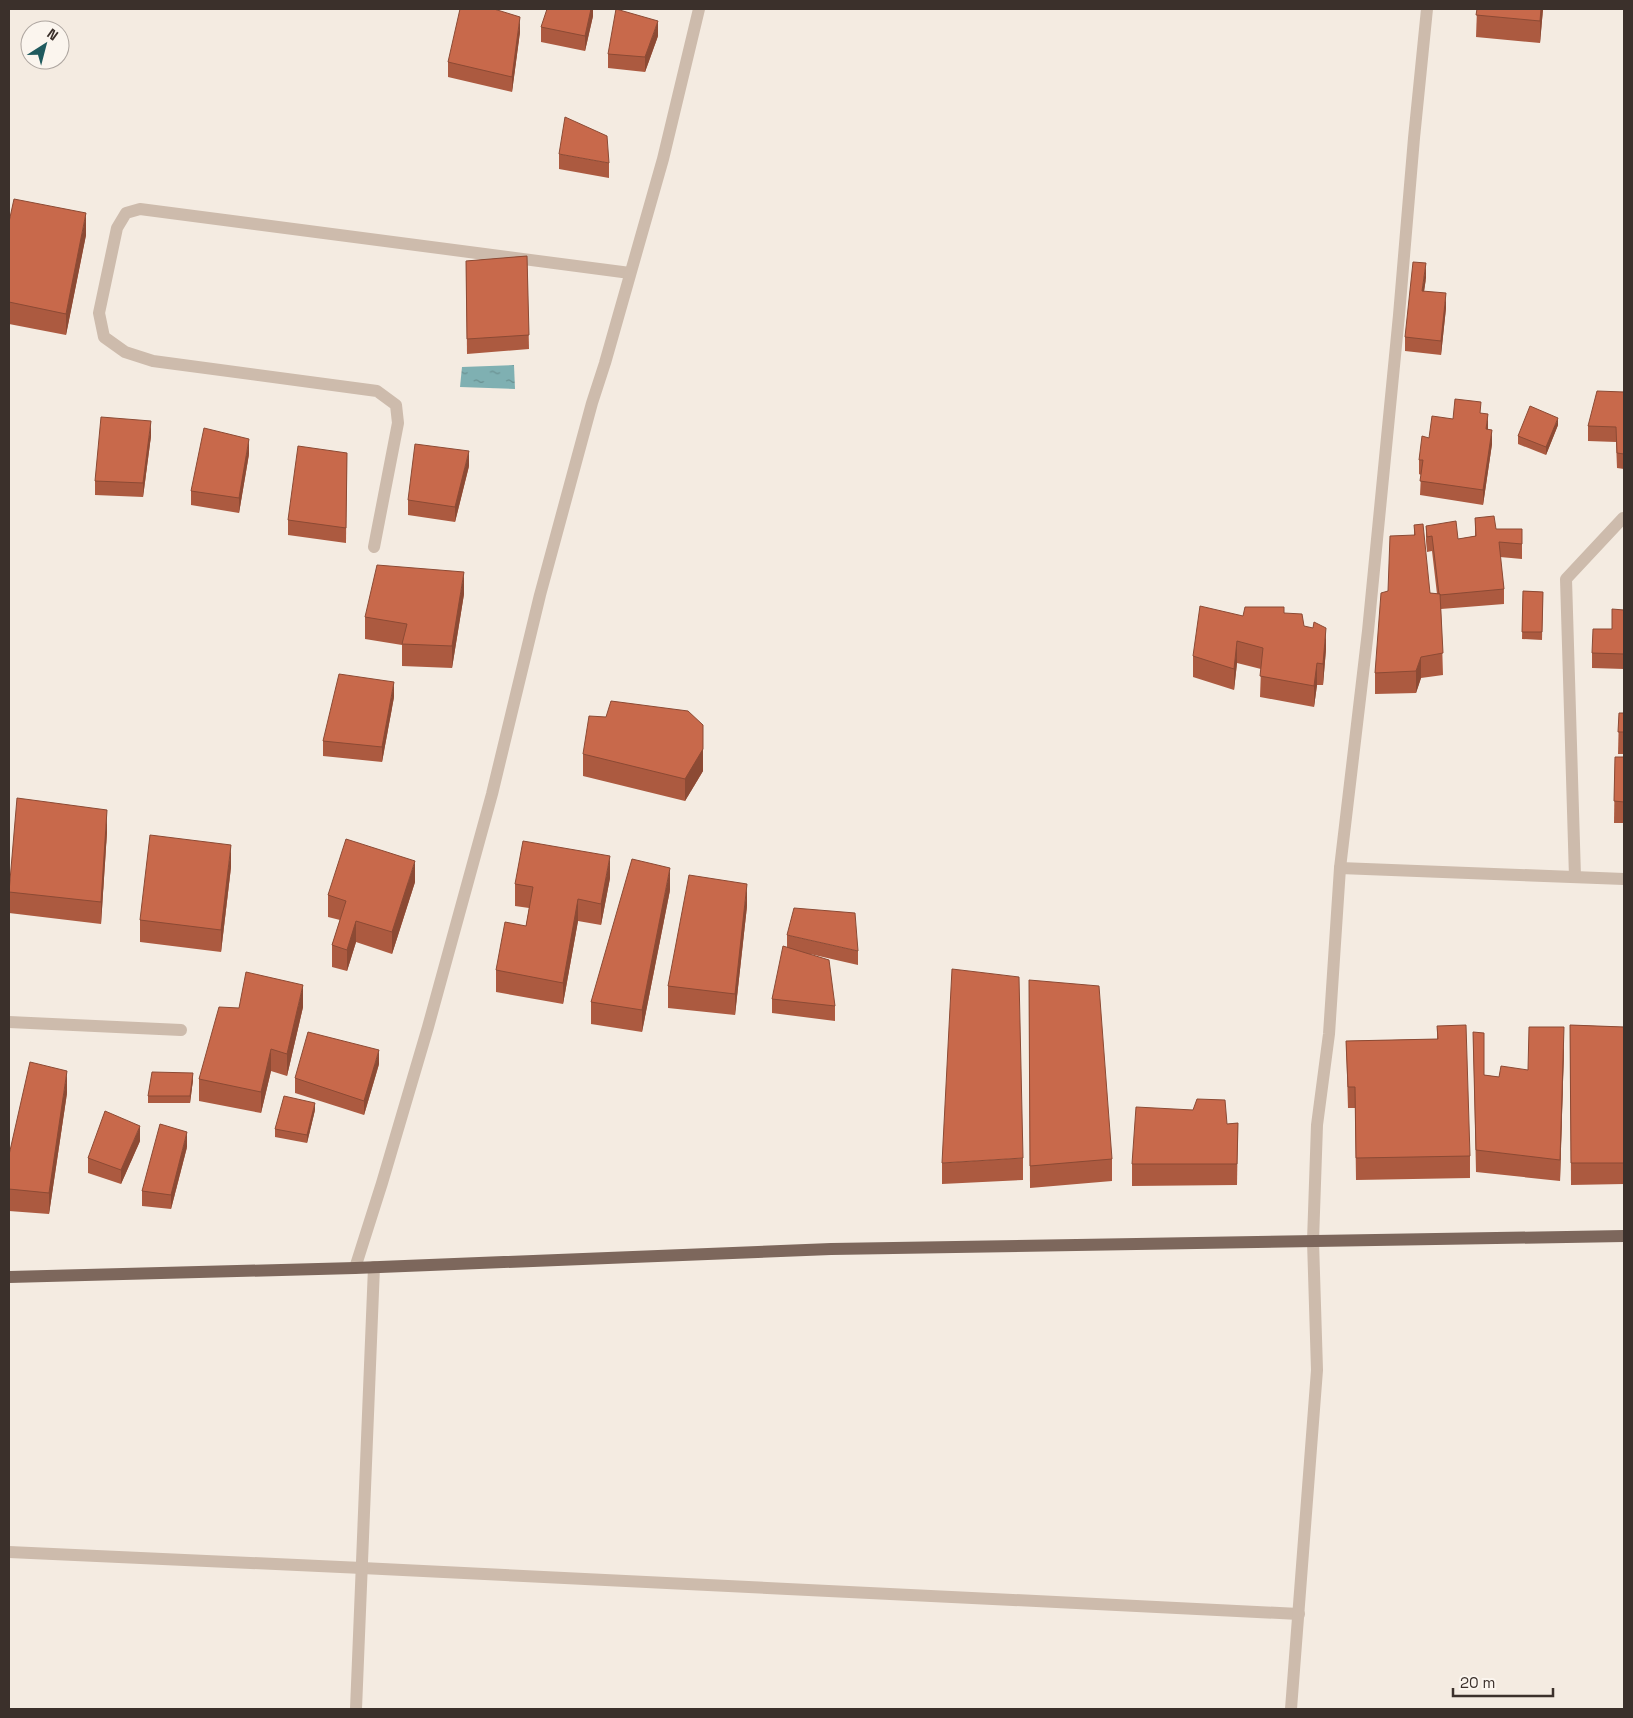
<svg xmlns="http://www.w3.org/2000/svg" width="1633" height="1718" viewBox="0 0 1633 1718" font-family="'Space Grotesk',sans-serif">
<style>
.water{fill:url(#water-ripples)}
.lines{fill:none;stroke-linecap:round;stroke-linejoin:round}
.minor{stroke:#cdbbac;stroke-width:12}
.major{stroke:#7d675c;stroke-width:12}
.wall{fill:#ac5a40}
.shaded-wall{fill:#8c4a34}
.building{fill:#c8694b;stroke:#8c4a34}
</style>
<defs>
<pattern id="water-ripples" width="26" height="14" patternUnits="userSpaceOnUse" patternTransform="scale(1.25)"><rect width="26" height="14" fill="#7fb0b2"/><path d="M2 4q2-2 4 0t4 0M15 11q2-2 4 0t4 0" fill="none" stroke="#699091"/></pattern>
</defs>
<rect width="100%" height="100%" fill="#f4ebe1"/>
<path class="water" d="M514 365 515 389 460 387 462 367Z"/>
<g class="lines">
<g class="minor">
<path d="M374 547 398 423 396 405 377 391 153 361 125 352 104 337 99 313 117 228 126 213 140 209 630 273"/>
<path d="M1340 868 1624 879"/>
<path d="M1575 877 1566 579 1623 518"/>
<path d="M9 1022 181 1030"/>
<path d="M355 1268 382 1183 428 1027 492 794 540 595 592 403 605 363 663 159 699 9"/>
<path d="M9 1552 362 1568 1299 1614"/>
<path d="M356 1709 374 1267"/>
<path d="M1291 1709 1317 1370 1313 1241 1317 1125 1329 1034 1340 868 1368 631 1399 315 1414 138 1427 9"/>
</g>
<path class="major" d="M9 1277 355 1268 831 1249 1624 1236"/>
</g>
<g class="wall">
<path d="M593 9V16L585 51 541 42V27Z"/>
<path d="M1477 9H1543L1540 43 1476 37Z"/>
<path d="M520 32 512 92 448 77V62Z"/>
<path d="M658 36 645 72 608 68V54Z"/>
<path d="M559 154 609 163V178L559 169Z"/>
<path d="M9 222 86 235 66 335 9 324Z"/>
<path d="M527 256 529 349 467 354 466 261Z"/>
<path d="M1426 278 1424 291 1446 308 1441 355 1405 351V337Z"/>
<path d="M1624 392V469L1617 468 1616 442 1588 441V426Z"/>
<path d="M1481 413 1488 429 1492 444 1483 505 1420 495 1421 475 1419 474V460L1429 438 1453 419Z"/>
<path d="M1558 425 1546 455 1518 444V436Z"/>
<path d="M151 436 143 497 95 495V481Z"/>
<path d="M347 453 346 543 288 535V520Z"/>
<path d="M249 454 239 513 191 505V491Z"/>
<path d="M469 466 455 522 408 515V500Z"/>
<path d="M1475 518 1496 529H1522V559L1500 557 1504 589V604L1441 609 1443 675 1421 678 1416 693 1375 694V673L1388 591 1414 535V525L1430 593 1437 594 1432 551 1427 552 1426 541V526L1458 539 1475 536Z"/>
<path d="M1523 591 1543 592 1542 640 1522 639Z"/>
<path d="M464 594 452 668 402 666V645L365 639V617Z"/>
<path d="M1624 610V669L1592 668V653L1612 629Z"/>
<path d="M1284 613 1304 626 1326 649 1323 685H1317L1314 707 1260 697 1261 669 1237 663 1234 690 1193 677V656L1243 616Z"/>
<path d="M394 697 382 762 323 756V741Z"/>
<path d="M1619 713H1624V754H1618Z"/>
<path d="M583 754 703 771 685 801 583 776Z"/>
<path d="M1615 757H1624V823H1614Z"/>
<path d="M107 832 101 924 9 913V892Z"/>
<path d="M231 867 221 952 140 942V920Z"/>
<path d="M610 878 601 925 578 921 563 1004 496 992V970L526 926 529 908 515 906V884Z"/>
<path d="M415 882 392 954 356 942 347 971 332 967V945L340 920 328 917V895Z"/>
<path d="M670 890 642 1032 591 1024V1002Z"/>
<path d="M747 906 735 1015 668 1008V986Z"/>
<path d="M787 935 858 951V965L810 954 835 1006V1021L772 1013V999L787 948Z"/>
<path d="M1029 980 1112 1159V1181L1030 1188Z"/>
<path d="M303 1007 287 1076 271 1071 261 1113 199 1101V1079L239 1008Z"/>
<path d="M1570 1025 1624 1027V1184L1571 1185Z"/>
<path d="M1437 1026 1470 1156V1178L1356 1180 1355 1108H1348L1346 1041 1437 1039Z"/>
<path d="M1473 1032 1484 1075 1499 1077 1528 1070 1564 1049 1560 1181 1476 1172Z"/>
<path d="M379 1064 364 1115 295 1093V1078Z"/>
<path d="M193 1080 190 1103H148V1096Z"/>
<path d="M67 1093 49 1214 9 1211V1155Z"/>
<path d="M315 1110 307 1143 275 1137V1129Z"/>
<path d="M1238 1123 1237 1185 1132 1186V1164L1227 1124Z"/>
<path d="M140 1141 121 1184 88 1173V1158Z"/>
<path d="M187 1147 171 1209 142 1206V1191Z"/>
<path d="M1023 1158V1180L942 1184V1163Z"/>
</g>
<g class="shaded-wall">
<path d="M591 9H593V16L585 51V36Z"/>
<path d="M1541 9H1543L1540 43V21Z"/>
<path d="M520 17V32L512 92V77Z"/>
<path d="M658 21V36L645 72V57Z"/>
<path d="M86 213V235L66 335V314Z"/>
<path d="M1426 263V278L1422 305V291Z"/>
<path d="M1446 293V308L1441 355V341Z"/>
<path d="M1488 414V429H1486Z"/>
<path d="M1558 418V425L1546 455V447Z"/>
<path d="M151 421V436L143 497V483Z"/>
<path d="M1492 430V444L1483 505V490Z"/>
<path d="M249 439V454L239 513V498Z"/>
<path d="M469 451V466L455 522V507Z"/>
<path d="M464 572V594L452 668V646Z"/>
<path d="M1326 628V649L1323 685V664Z"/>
<path d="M1237 641V663L1234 690V669Z"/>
<path d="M1421 657V678L1416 693V671Z"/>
<path d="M1317 663V685L1314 707V686Z"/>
<path d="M394 682V697L382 762V747Z"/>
<path d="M703 725V771L685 801V779Z"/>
<path d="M107 810V832L101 924V902Z"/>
<path d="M231 845V867L221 952V930Z"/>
<path d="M610 856V878L601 925V904Z"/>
<path d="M415 861V882L392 954V932Z"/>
<path d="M670 868V890L642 1032V1010Z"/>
<path d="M747 884V906L735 1015V994Z"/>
<path d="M578 899V921L563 1004V983Z"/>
<path d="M356 921V942L347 971V950Z"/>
<path d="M303 985V1007L287 1076V1054Z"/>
<path d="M1564 1027V1049L1560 1181V1160Z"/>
<path d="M271 1049V1071L261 1113V1092Z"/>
<path d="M379 1050V1064L364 1115V1101Z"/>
<path d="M67 1071V1093L49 1214V1193Z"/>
<path d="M193 1073V1080L190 1103V1096Z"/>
<path d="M315 1103V1110L307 1143V1135Z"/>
<path d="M140 1126V1141L121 1184V1170Z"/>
<path d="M187 1132V1147L171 1209V1195Z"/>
</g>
<g class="building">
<path d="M460 9H494L520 17 512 77 448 62Z"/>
<path d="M547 9H591L585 36 541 27Z"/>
<path d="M616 9 658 21 645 57 608 54Z"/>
<path d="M1477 9H1541L1540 21 1476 15Z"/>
<path d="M565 117 607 136 609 163 559 154Z"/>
<path d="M14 199 86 213 66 314 9 302V222Z"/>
<path d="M527 256 529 335 467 339 466 261Z"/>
<path d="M1413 262 1426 263 1422 291 1446 293 1441 341 1405 337Z"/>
<path d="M1597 391 1624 392V454L1617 453 1616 427 1588 426Z"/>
<path d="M1455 399 1481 402 1480 413 1488 414 1486 429 1492 430 1483 490 1420 481 1423 460H1419L1422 436 1429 438 1432 416 1453 419Z"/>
<path d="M1530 406 1558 418 1546 447 1518 436Z"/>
<path d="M101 417 151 421 143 483 95 481Z"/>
<path d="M204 428 249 439 239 498 191 491Z"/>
<path d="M415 444 469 451 455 507 408 500Z"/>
<path d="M298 446 347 453 346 528 288 520Z"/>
<path d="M1494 516 1496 529H1522V544L1499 542 1504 589 1440 595V594H1439L1432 536 1427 537 1426 526 1456 521 1458 539 1476 536 1475 518Z"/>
<path d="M1423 524 1430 593 1440 594 1443 653 1421 657 1416 671 1375 673 1381 593 1388 591 1390 536 1415 535 1414 525Z"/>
<path d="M377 565 464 572 452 646 402 644 407 624 365 617Z"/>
<path d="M1523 591 1543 592 1542 632H1522Z"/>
<path d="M1200 606 1243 616 1245 607H1284V613L1302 614 1304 626 1313 628 1314 622 1326 628 1323 664 1317 663 1314 686 1260 676 1263 648 1237 641 1234 669 1193 656Z"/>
<path d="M1612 609 1624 610V654L1592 653 1593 629H1612Z"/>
<path d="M339 674 394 682 382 747 323 741Z"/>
<path d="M611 701 688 711 703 725V749L685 779 583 754 589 716 606 717Z"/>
<path d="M1619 713H1624V732H1618Z"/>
<path d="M1615 757H1624V802L1614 801Z"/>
<path d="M17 798 107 810 101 902 9 892Z"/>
<path d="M150 835 231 845 221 930 140 920Z"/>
<path d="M346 839 415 861 392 932 356 921 347 950 332 945 346 901 328 895Z"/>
<path d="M523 841 610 856 601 904 578 899 563 983 496 970 505 922 526 926 533 887 515 884Z"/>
<path d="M632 859 670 868 642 1010 591 1002Z"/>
<path d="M689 875 747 884 735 994 668 986Z"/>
<path d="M794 908 855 913 858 951 787 935Z"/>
<path d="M783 946 829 960 835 1006 772 999Z"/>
<path d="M952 969 1019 977 1023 1158 942 1163Z"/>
<path d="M246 972 303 985 287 1054 271 1049 261 1092 199 1079 219 1007 239 1008Z"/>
<path d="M1029 980 1099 986 1112 1159 1030 1166Z"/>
<path d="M1466 1025 1470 1156 1356 1158 1355 1087H1348L1346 1041 1438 1039 1437 1026Z"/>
<path d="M1570 1025 1624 1027V1163H1571Z"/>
<path d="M1529 1027H1564L1560 1160 1476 1150 1473 1032 1484 1033V1075L1499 1077 1501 1066 1528 1070Z"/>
<path d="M308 1032 379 1050 364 1101 295 1078Z"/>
<path d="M30 1062 67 1071 49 1193 9 1189V1155Z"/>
<path d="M152 1072 193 1073 190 1096H148Z"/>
<path d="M284 1096 315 1103 307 1135 275 1129Z"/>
<path d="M1197 1099 1225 1100 1227 1124 1238 1123 1237 1164H1132L1136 1107 1193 1110Z"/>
<path d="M105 1111 140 1126 121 1170 88 1158Z"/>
<path d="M160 1124 187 1132 171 1195 142 1191Z"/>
</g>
<rect width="1633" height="1718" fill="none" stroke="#3b302b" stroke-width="20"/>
<g transform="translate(45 45) rotate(36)"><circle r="24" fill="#fbf5ee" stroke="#aea6a0"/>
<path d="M0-4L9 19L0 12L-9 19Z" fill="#1f5a5e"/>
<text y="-8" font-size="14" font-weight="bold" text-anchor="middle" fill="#3b302b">N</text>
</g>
<path d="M1453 1688v8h100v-8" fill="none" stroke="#3b302b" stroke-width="2.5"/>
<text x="1460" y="1688" font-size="15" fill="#3b302b" stroke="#fbf5ee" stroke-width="4" paint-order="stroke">20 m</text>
</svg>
